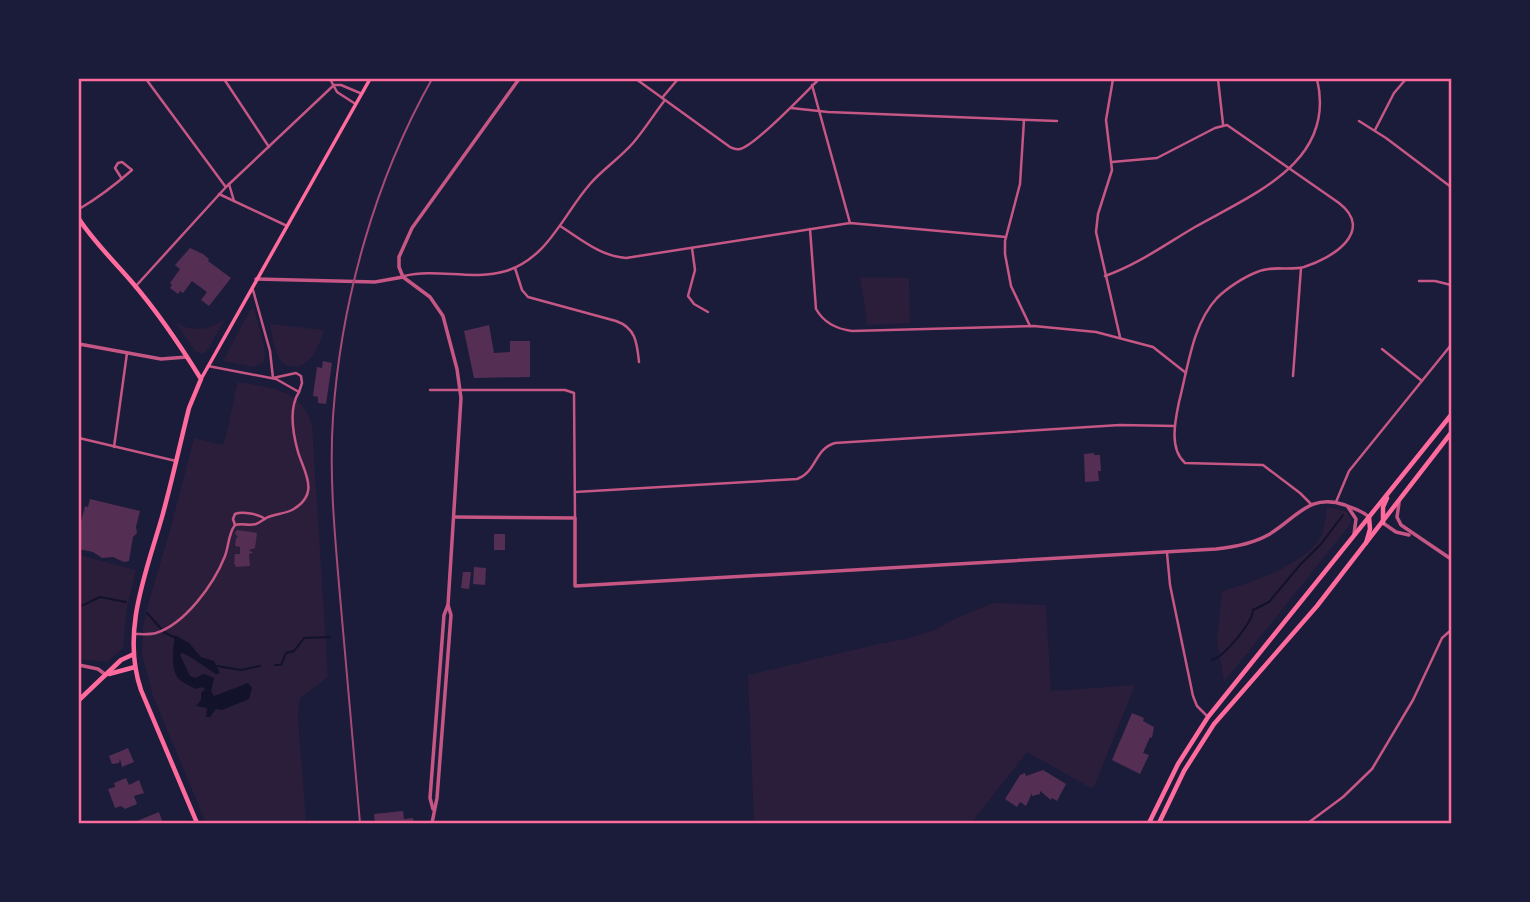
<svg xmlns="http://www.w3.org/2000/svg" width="1530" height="902" viewBox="0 0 1530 902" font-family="Arial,sans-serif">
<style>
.green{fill:#2a1e3b}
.water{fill:#12122b}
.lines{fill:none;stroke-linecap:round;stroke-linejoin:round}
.stream{stroke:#12122b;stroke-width:2}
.building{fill:#542f53}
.minor{stroke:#c65784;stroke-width:2.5}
.tertiary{stroke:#c65784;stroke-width:3.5}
.secondary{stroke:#ff6b9d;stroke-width:3.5}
.primary{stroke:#ff6b9d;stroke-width:4.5}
.trunk{stroke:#ff6b9d;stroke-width:4.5}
.rail{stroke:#a44b75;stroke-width:2}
.neatline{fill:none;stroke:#ff6b9d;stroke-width:2.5}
</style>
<rect width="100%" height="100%" fill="#1b1b3a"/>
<g class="green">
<path d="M860 277 909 278 910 323 867 325C866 308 862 294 860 277Z"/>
<path d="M254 308 265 351 264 362 254 367 223 361 250 310Z"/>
<path d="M225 319 207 351 203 354 195 351 175 322C192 333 210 330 225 319Z"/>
<path d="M270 324 324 330C320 344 309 372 290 366 285 365 281 362 278 356 273 347 272 334 270 324Z"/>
<path d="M238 382C270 388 300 388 312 424L328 677 300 698 298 716 306 823H206L153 696 142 655 143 627 149 601 169 534 194 438 223 445C230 424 232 403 238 382Z"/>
<path d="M1327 507 1347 512 1351 521 1348 527 1224 682 1217 640 1222 591C1255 581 1291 570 1316 544 1324 535 1326 519 1327 507Z"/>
<path d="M79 555 136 570 127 607 123 648 107 662 79 659Z"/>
<path d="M993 603 1046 605 1051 691 1135 685 1093 789 1027 752 971 823H754L748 675 878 644 906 639 935 630 952 620Z"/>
</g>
<path class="water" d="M175 635 189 643 201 657 214 661 220 673 216 674C211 671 186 653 182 653L180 655 190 676 195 678 204 674 214 678 211 691 214 696 248 683 252 688 249 699 222 710 216 709 210 717H206L207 708 196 706 201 700V693L205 689 202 687 196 689C191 686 185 684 180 680 169 670 174 645 175 635Z"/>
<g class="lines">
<g class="stream">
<path d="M79 607 100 597 126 602"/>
<path d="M147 613 165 633 176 638"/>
<path d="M1212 660C1225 656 1252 623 1253 610L1269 602 1300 565 1321 544 1343 515"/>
<path d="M275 665H281L286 653 294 651 304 638 330 637"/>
<path d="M217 666 241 670 260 666"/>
</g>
</g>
<g class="building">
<path d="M190 248 203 254 209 259 208 261 231 278 209 306 201 300 207 292 192 281 183 293 180 291 178 294 170 288 172 285 170 283 180 269 175 265Z"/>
<path d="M489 325 494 353 510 352V341H530V377L474 378 464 331Z"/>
<path d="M323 361 332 363 326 404 318 403V397L313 396 317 367 322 368Z"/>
<path d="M1094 453V455H1100L1101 471H1098L1099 481 1085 482 1084 454Z"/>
<path d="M90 499 140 511 136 527 137 533 133 537 129 561 124 562 113 557 102 558 93 552 79 549 81 540H79V530L85 506 88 507Z"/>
<path d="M237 530 257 533 255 548 249 550 253 553 249 554 250 566 236 567 234 563 235 554H240V547L235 546 236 538H238L235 533Z"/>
<rect x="494" y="534" width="11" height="16"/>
<path d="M474 567 486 568 485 585 473 584Z"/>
<path d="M463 572H471L469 589 461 588Z"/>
<path d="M1132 713 1144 718 1143 721 1154 727 1152 738 1150 737 1143 753 1149 755 1140 774 1112 760Z"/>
<path d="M128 748 134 762 122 767 120 759 119 763 112 764 109 756Z"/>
<path d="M1043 770 1066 784 1057 801 1052 798 1051 800 1040 791V794L1032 796V793L1026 806 1020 802 1017 807 1005 799 1020 775 1025 773 1026 776Z"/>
<path d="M126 778 129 785 139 780 144 793 134 796 137 804 125 809 121 806 115 808 108 789 115 787 114 783Z"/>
<path d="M403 811 404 819 413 818 414 823H375L374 814Z"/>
<path d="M159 812 163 823H132Z"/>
</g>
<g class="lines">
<g class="minor">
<path d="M146 79 225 186"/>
<path d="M224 79 269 147"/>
<path d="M330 79 337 92 354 103"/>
<path d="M636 79 730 147C734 149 735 150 740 149 754 147 806 92 819 79"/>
<path d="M1113 79 1106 120 1112 170 1098 214 1096 232 1120 337"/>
<path d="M1218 79 1223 124"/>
<path d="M334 85H341L360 93"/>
<path d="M812 85 850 223"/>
<path d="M662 98 678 79"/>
<path d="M791 108 828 112 1057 121"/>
<path d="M1024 120 1020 184 1005 241V254L1011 286 1030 326"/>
<path d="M1359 121 1386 138 1451 187"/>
<path d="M1375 130 1394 93 1406 79"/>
<path d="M1112 162 1157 158 1215 128 1227 125 1339 203C1375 231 1333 258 1304 267 1289 271 1272 265 1257 272 1244 277 1227 288 1217 298 1192 325 1188 368 1179 402 1175 421 1169 449 1185 463L1263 465 1300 493 1311 504"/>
<path d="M229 184 234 201"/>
<path d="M219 194 285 225"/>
<path d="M79 209C98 198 115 185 132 170L122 162 118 163 115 168 122 179"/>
<path d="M560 226C581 239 600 256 626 258L850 223 1006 237"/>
<path d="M810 229 816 309C824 323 836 329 852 331L1034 326 1096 332 1153 347 1186 373"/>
<path d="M692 248 695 270 688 296 694 304 708 312"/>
<path d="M515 268 522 290 528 297 616 321C636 328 637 343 639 362"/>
<path d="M404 276C437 268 472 281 506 271 548 258 563 215 590 184 603 169 620 158 633 143 645 129 654 114 665 100"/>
<path d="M1105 276C1137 265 1166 244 1195 227 1253 194 1337 162 1317 79"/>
<path d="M1419 281H1435L1451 285"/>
<path d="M135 287 226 187 334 85"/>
<path d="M253 290 270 351 273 378"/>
<path d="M1382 349 1422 381"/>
<path d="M208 366 276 379 299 392 302 383 301 376 296 373 273 378"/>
<path d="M1293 376 1301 268"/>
<path d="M430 390H565L574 393 575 518"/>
<path d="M79 438 176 461"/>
<path d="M114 447 127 353"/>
<path d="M575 492 797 479C817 472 814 449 835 443L1120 425 1175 426"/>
<path d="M1336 502 1349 471 1451 345"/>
<path d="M235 525C242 523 249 526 256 524 259 523 263 520 266 518 274 514 284 514 292 510 321 494 304 472 298 452 293 434 288 409 299 392"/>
<path d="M1167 553 1170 585 1193 696 1197 706 1208 717"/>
<path d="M134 634C141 634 149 635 156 633 185 624 214 584 225 556 229 546 228 534 235 525L233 519 235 514C242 511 259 514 265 519"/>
<path d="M1308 823 1343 797 1372 769 1413 700 1442 638 1451 630"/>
</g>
<g class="tertiary">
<path d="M256 279 375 282 403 277"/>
<path d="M79 344 161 359 187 357"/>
<path d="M1399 503 1397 517 1401 525 1451 559"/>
<path d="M1348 507 1356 519 1354 534"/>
<path d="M454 517 575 518V586L1216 549C1235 547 1252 544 1268 535 1296 519 1309 492 1345 505 1354 509 1361 510 1369 517"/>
<path d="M1383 523 1396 532 1409 535"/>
<path d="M79 665 98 669 106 675"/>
<path d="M433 809 430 798 444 615 448 605 461 398 457 369 443 316 430 297 403 277 399 267V257L412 228 519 79"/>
<path d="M432 823 437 798 451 615 448 605"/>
</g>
<path class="secondary" d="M201 379 370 79"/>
<g class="primary">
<path d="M79 219C94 242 113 260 131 281 157 311 180 345 201 379L189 408C180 444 172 481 162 517 146 573 121 632 141 690L197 823"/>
<path d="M109 674 135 667"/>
<path d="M79 700 121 660 134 654"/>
</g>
<g class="trunk">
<path d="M1383 523V507L1387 498"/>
<path d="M1366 543 1370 529 1369 517"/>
<path d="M1149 823 1178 764 1208 717 1451 415"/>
<path d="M1159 823 1184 771 1214 724 1317 606 1451 433"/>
</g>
<path class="rail" d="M360 823C354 748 347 672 340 596 335 537 329 477 333 417 341 301 375 180 432 79"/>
</g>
<rect width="1530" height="902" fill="none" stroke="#1b1b3a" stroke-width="161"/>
<rect x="80" y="80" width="1370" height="742" class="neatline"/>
</svg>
